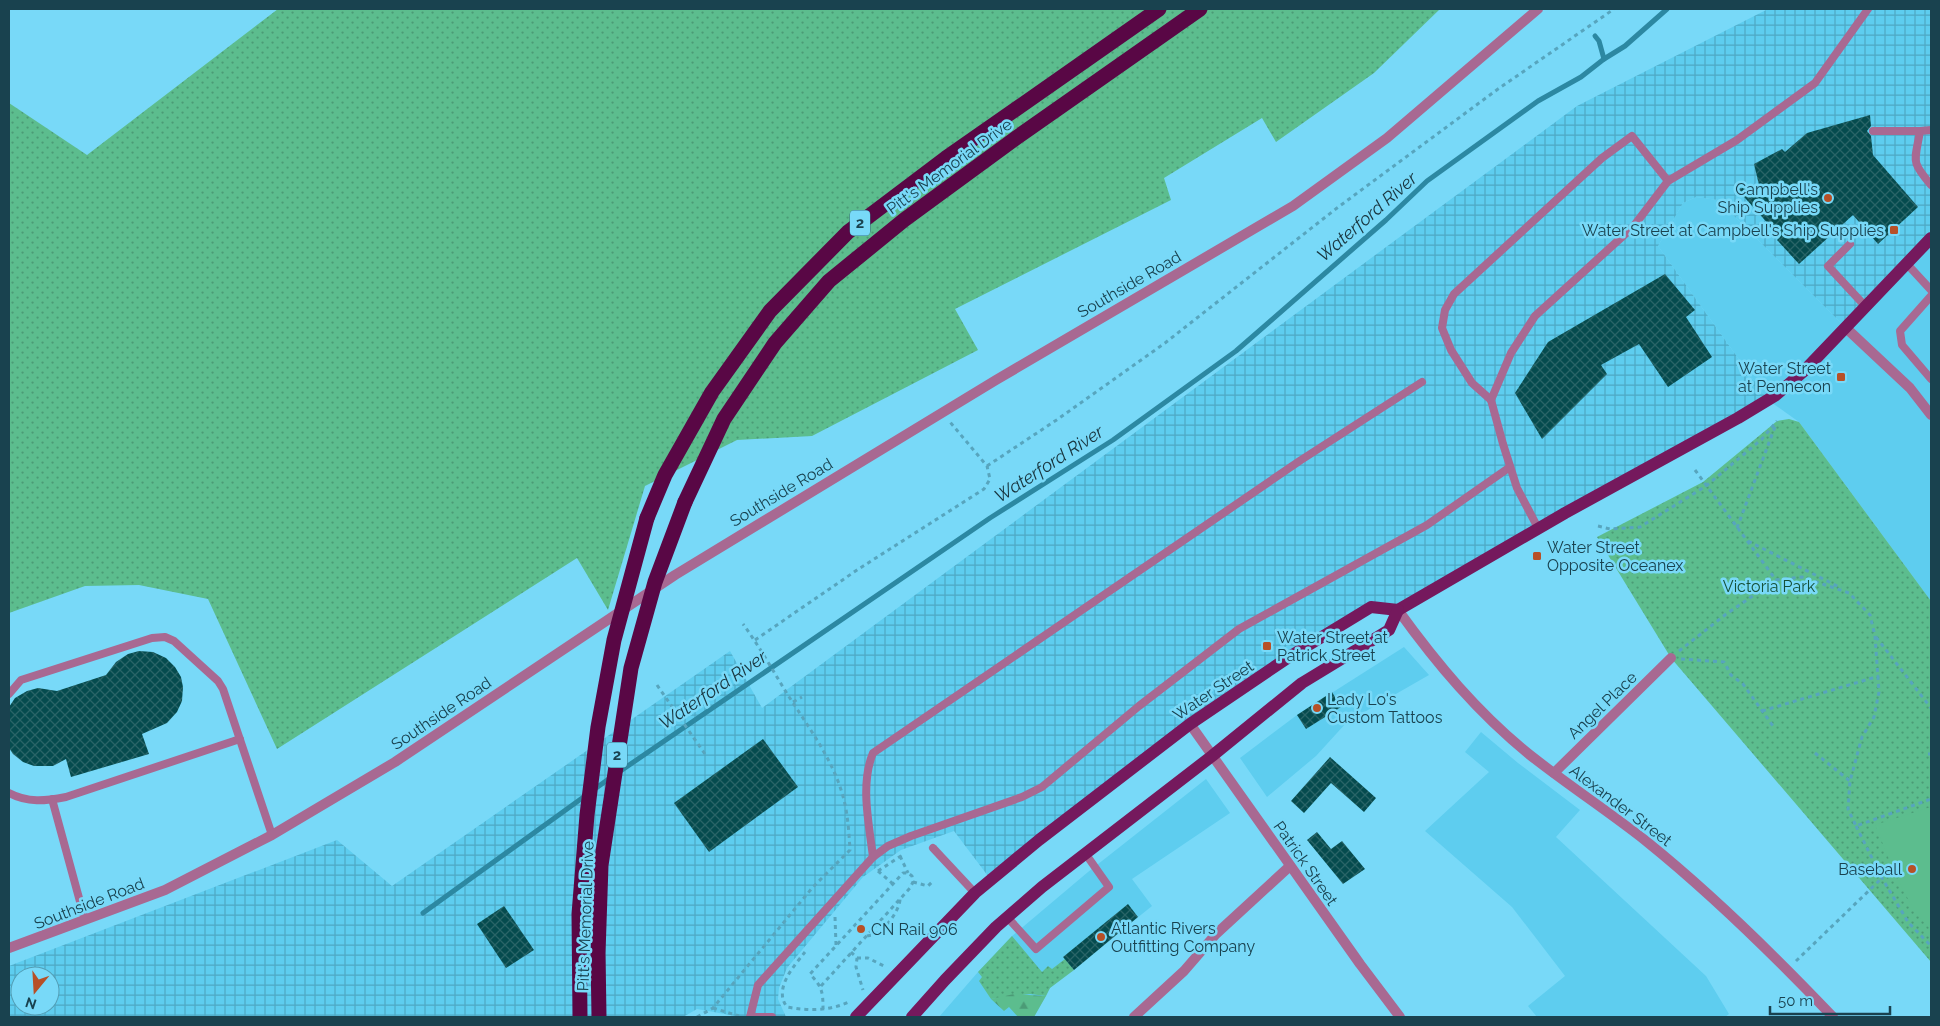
<svg xmlns="http://www.w3.org/2000/svg" width="1940" height="1026" viewBox="0 0 1940 1026" font-family="Raleway,sans-serif">
<style>
.built{fill:#5ecdef}
.industrial{fill:url(#industrial-grid);fill-rule:evenodd}
.grass{fill:url(#grass-dots)}
.forest{fill:url(#forest-firs)}
.garden{fill:#5cbd8e}
.lines{fill:none;stroke-linecap:round;stroke-linejoin:round}
.stream{stroke:#2c88a2;stroke-width:5}
.building{fill:url(#building-cross-hatch)}
.path{stroke:#57a5be;stroke-width:3;stroke-dasharray:4 4;stroke-linecap:butt}
.service{stroke:#a86992;stroke-width:8}
.minor{stroke:#a86992;stroke-width:10}
.primary{stroke:#75195d;stroke-width:12}
.motorway{stroke:#590745;stroke-width:15}
.motorway-bridge{stroke:#590745;stroke-width:15}
.poi-dot{fill:#b75027;stroke:#78d9f8;stroke-width:2}
.labels{text-anchor:middle;stroke-width:5;stroke-linejoin:round;paint-order:stroke}
.shield{fill:#78d9f8;stroke:#366f82;stroke-width:1}
.shield-label{font-size:15px;font-weight:bold;fill:#19424f}
.street-label{font-size:16px;fill:#19424f;stroke:#78d9f8}
.poi-label{font-size:16px;fill:#19424f;stroke:#78d9f8;text-anchor:start}
.park-label{font-size:16px;fill:#165037;stroke:#78d9f8}
.water-label{font-size:18px;font-style:italic;fill:#18343d;stroke:#78d9f8}
</style>
<defs>
<pattern id="industrial-grid" width="8" height="8" patternUnits="userSpaceOnUse" patternTransform="scale(1.25)"><rect width="8" height="8" fill="#5ecdef"/><path d="M0 4h8M4 0v8" fill="none" stroke="#4da8c4"/></pattern>
<pattern id="grass-dots" width="8" height="8" patternUnits="userSpaceOnUse" patternTransform="scale(1.25)"><rect width="8" height="8" fill="#5cbd8e"/><path d="M2 2h.1M6 6h.1" fill="none" stroke="#4b9b76" stroke-width="1.8" stroke-linecap="round"/></pattern>
<pattern id="forest-firs" width="22" height="20" patternUnits="userSpaceOnUse" patternTransform="scale(1.25)"><rect width="22" height="20" fill="#5cbd8e"/><path d="M5 1l3.5 6h-7zM16 11l3.5 6h-7z" fill="#4b9b76"/></pattern>
<pattern id="building-cross-hatch" width="8" height="8" patternUnits="userSpaceOnUse" patternTransform="scale(1.25)"><rect width="8" height="8" fill="#054b4e"/><path d="M0 0l8 8M0 8l8-8" fill="none" stroke="#296467"/></pattern>
</defs>
<rect width="100%" height="100%" fill="#78d9f8"/>
<g class="built">
<path d="M1696 197 1718 200 1846 328 1931 238V601L1799 422 1768 400 1658 246 1683 203Z"/>
<path d="M1404 647 1429 675 1347 722 1316 756 1267 797 1240 758 1297 715Z"/>
<path d="M1481 732 1518 763 1580 810 1556 837 1706 976 1729 1014 1725 1017H1537L1528 1006 1565 976 1512 907 1425 831 1489 772 1465 752Z"/>
<path d="M1206 779 1230 813 1132 879 1152 906 1050 988 1034 1017H939L978 972 1012 936 1088 872Z"/>
</g>
<path class="industrial" d="M1768 9H1931V238L1846 328 1718 200 1696 197 1683 203 1658 246 1768 400 1398 610 1371 607 1289 657 991 880 954 831 901 850 863 877 787 968 779 988 778 999 786 1017H741L697 1009 683 1017H9V966L337 840 392 886 730 651 762 708 1577 106ZM20 976H50V1006H20Z"/>
<g class="grass">
<path d="M278 9H1440L1374 73 1276 142 1262 118 1164 178 1171 200 955 309 978 350 812 436 737 440 645 486 608 610 577 558 277 749 208 599 139 585 85 586 9 613V103L87 155Z"/>
<path d="M1789 419 1799 422 1931 601V962L1671 658 1597 537 1703 482 1777 421Z"/>
<path d="M1012 936 1042 972 1048 966 1052 969 1065 959 1074 970 1050 988 1046 996 1030 994 991 999 979 981 982 977 978 972Z"/>
</g>
<path class="forest" d="M1014 994 1046 996 1034 1017H1018L1009 1007 1004 1011 991 999Z"/>
<path class="garden" d="M1931 807V930C1903 901 1891 862 1875 825Z"/>
<g class="lines">
<g class="stream">
<path d="M1595 36 1599 41 1604 59"/>
<path d="M619 772 990 518 1113 440 1236 351 1386 220 1427 181 1538 101 1581 77 1604 59 1625 46 1667 9"/>
<path d="M592 791 610 778"/>
<path d="M423 913 585 796"/>
</g>
</g>
<g class="building">
<path d="M1870 115 1871 126 1867 131 1871 136 1873 155 1918 207 1878 244 1853 215 1799 264 1777 240 1780 237 1737 189 1759 185 1754 164 1782 149 1785 152 1807 133Z"/>
<path d="M1665 274 1695 310 1686 317 1712 357 1668 387 1639 344 1601 365 1607 374 1542 439 1515 393 1548 342Z"/>
<path d="M139 651 153 652 166 658 175 667 181 677 183 687 182 701 177 712 167 723 142 734 149 754 71 777 66 759 53 766H34L23 762 13 754 9 748V707L15 698 27 691 38 688 57 691 106 675 116 662 128 654Z"/>
<path d="M1332 692 1341 707 1306 729 1297 715Z"/>
<path d="M763 739 798 787 709 852 674 803Z"/>
<path d="M1330 757 1376 798 1364 812 1331 783 1304 813 1291 801Z"/>
<path d="M1317 832 1331 849 1342 841 1365 869 1343 884 1307 840Z"/>
<path d="M1128 904 1138 917 1074 970 1063 957Z"/>
<path d="M504 906 534 950 506 968 477 924Z"/>
</g>
<g class="lines">
<g class="path">
<path d="M987 466 1058 419 1165 343 1337 208 1498 89 1614 9"/>
<path d="M1695 470 1776 580"/>
<path d="M1598 526 1610 529 1640 527 1706 486 1762 439 1777 421"/>
<path d="M1737 528 1776 424"/>
<path d="M1748 541 1841 588"/>
<path d="M1876 637 1931 708"/>
<path d="M755 640 857 570 984 489 990 479 987 466 950 422"/>
<path d="M1679 651 1725 615 1776 580 1802 577 1849 593 1870 615 1875 636 1879 692 1874 717 1862 737 1850 781 1848 809 1856 826 1931 799"/>
<path d="M1681 659 1724 662 1731 675 1743 684 1773 726"/>
<path d="M657 685 707 757"/>
<path d="M793 702 802 697"/>
<path d="M1762 711 1879 676"/>
<path d="M1815 753 1850 781"/>
<path d="M1928 754H1931"/>
<path d="M1856 826 1882 878 1908 922 1931 946"/>
<path d="M900 856 908 873"/>
<path d="M878 871 904 854"/>
<path d="M878 871 893 884"/>
<path d="M913 882 928 886 932 882"/>
<path d="M835 917 836 945"/>
<path d="M867 936C869 935 872 936 875 934 885 930 900 910 900 899"/>
<path d="M805 952C794 966 773 989 787 1007 809 1011 829 1011 849 1002"/>
<path d="M851 952 857 958 856 967 863 990"/>
<path d="M857 958H868L884 966"/>
<path d="M1796 961 1882 878"/>
<path d="M821 986 910 888 913 882 912 876 908 873H903L810 974C822 987 823 991 823 1009"/>
<path d="M713 1008 739 1016"/>
<path d="M697 1017 713 1008 813 887 850 850C849 834 848 816 844 800 834 760 808 727 786 692 772 669 759 646 743 624"/>
</g>
<g class="service">
<path d="M1931 130 1920 131C1915 162 1910 160 1931 185"/>
<path d="M1873 131H1920"/>
<path d="M1850 244 1828 266 1866 307"/>
<path d="M1907 264 1931 290"/>
<path d="M1931 296 1900 331 1902 345 1931 379"/>
<path d="M1491 400 1472 383 1451 350 1442 328 1445 310 1454 294 1602 158 1632 136 1668 181"/>
<path d="M1538 528 1517 488 1503 444 1491 400 1511 353 1535 316 1633 227 1668 181 1737 140 1815 83 1868 9"/>
<path d="M9 694 21 680 152 638 165 637 174 641 218 681 223 689 272 835"/>
<path d="M9 793C28 803 45 801 66 797L240 739"/>
<path d="M52 799 85 920"/>
<path d="M933 848 975 893"/>
<path d="M873 857C869 824 860 784 873 753L1301 460 1422 382"/>
<path d="M1008 918 1036 949 1109 887 1085 853"/>
<path d="M750 1017 758 985 873 857 888 846 911 836 1022 797 1042 787 1139 706 1239 629 1427 525 1510 467"/>
<path d="M755 1017H772"/>
</g>
<g class="minor">
<path d="M1846 328 1910 388 1931 415"/>
<path d="M1398 610C1437 664 1478 713 1530 755 1568 785 1608 811 1646 841 1713 895 1774 955 1833 1017"/>
<path d="M1190 724 1360 964 1400 1017"/>
<path d="M1554 773 1671 658"/>
<path d="M9 948 165 890 272 835 395 762 675 575 996 380 1293 206 1387 138 1538 9"/>
<path d="M1134 1017 1184 971 1216 934 1290 866"/>
</g>
<g class="primary">
<path d="M1398 610 1565 513 1738 418 1776 395 1804 371 1931 238"/>
<path d="M856 1017 975 893 1039 840 1190 724 1289 657 1371 607 1398 610"/>
<path d="M912 1017 945 980 996 927 1042 887 1212 756 1302 683 1389 630 1398 610"/>
</g>
<g class="motorway">
<path d="M685 502 724 419 775 343 829 281 904 220 1016 138 1200 9"/>
<path d="M647 518 665 475 712 392 770 311 848 232 946 158 1159 9"/>
</g>
<g class="motorway-bridge">
<path d="M580 1017 579 914 587 815 598 727 614 640 647 518"/>
<path d="M599 1017 598 953 601 865 631 668 655 582 685 502"/>
</g>
</g>
<g class="poi-dot">
<circle cx="1828" cy="198" r="5"/>
<rect x="1889" y="225" width="10" height="10" rx="2.5"/>
<rect x="1836" y="372" width="10" height="10" rx="2.5"/>
<rect x="1532" y="551" width="10" height="10" rx="2.5"/>
<rect x="1262" y="641" width="10" height="10" rx="2.5"/>
<circle cx="1317" cy="708" r="5"/>
<circle cx="1912" cy="869" r="5"/>
<circle cx="861" cy="929" r="5"/>
<circle cx="1101" cy="937" r="5"/>
</g>
<g class="labels">
<g class="shield">
<rect x="850" y="210.5" width="20" height="25" rx="4"/>
<rect x="607" y="742.5" width="20" height="25" rx="4"/>
</g>
<g class="shield-label">
<text x="860" y="228">2</text>
<text x="617" y="760">2</text>
</g>
<g class="street-label">
<text transform="translate(949 166) rotate(-36)" y="6">Pitt's Memorial Drive</text>
<text transform="translate(1129 284) rotate(-30)" y="6">Southside Road</text>
<text transform="translate(781 492) rotate(-31)" y="6">Southside Road</text>
<text transform="translate(1213 690) rotate(-34)" y="6">Water Street</text>
<text transform="translate(1602 705) rotate(-44)" y="6">Angel Place</text>
<text transform="translate(441 713) rotate(-34)" y="6">Southside Road</text>
<text transform="translate(1621 805) rotate(37)" y="6">Alexander Street</text>
<text transform="translate(1306 863) rotate(55)" y="6">Patrick Street</text>
<text transform="translate(89 903) rotate(-21)" y="6">Southside Road</text>
<text transform="translate(585 916) rotate(-88)" y="6">Pitt's Memorial Drive</text>
</g>
<g class="poi-label">
<text x="1818" y="195" text-anchor="end">Campbell's<tspan x="1818" dy="18">Ship Supplies</tspan></text>
<text x="1884" y="236" text-anchor="end">Water Street at Campbell's Ship Supplies</text>
<text x="1831" y="374" text-anchor="end">Water Street<tspan x="1831" dy="18">at Pennecon</tspan></text>
<text x="1547" y="553">Water Street<tspan x="1547" dy="18">Opposite Oceanex</tspan></text>
<text x="1277" y="643">Water Street at<tspan x="1277" dy="18">Patrick Street</tspan></text>
<text x="1327" y="705">Lady Lo's<tspan x="1327" dy="18">Custom Tattoos</tspan></text>
<text x="1902" y="875" text-anchor="end">Baseball</text>
<text x="1111" y="934">Atlantic Rivers<tspan x="1111" dy="18">Outfitting Company</tspan></text>
<text x="871" y="935">CN Rail 906</text>
</g>
<g class="park-label">
<text x="1769" y="592">Victoria Park</text>
</g>
<g class="water-label">
<text transform="translate(1367 217) rotate(-41)" y="6">Waterford River</text>
<text transform="translate(1049 464) rotate(-33)" y="6">Waterford River</text>
<text transform="translate(713 690) rotate(-34)" y="6">Waterford River</text>
</g>
</g>
<rect width="1940" height="1026" fill="none" stroke="#19424f" stroke-width="20"/>
<g transform="translate(35 991) rotate(198)"><circle r="24" fill="#78d9f8" stroke="#529db4"/>
<path d="M0-4L9 19L0 12L-9 19Z" fill="#b75027"/>
<text y="-8" font-size="14" font-weight="bold" text-anchor="middle" fill="#19424f">N</text>
</g>
<path d="M1770 1006v8h120v-8" fill="none" stroke="#19424f" stroke-width="2.5"/>
<text x="1778" y="1006" font-size="15" fill="#19424f" stroke="#78d9f8" stroke-width="4" paint-order="stroke">50 m</text>
</svg>
